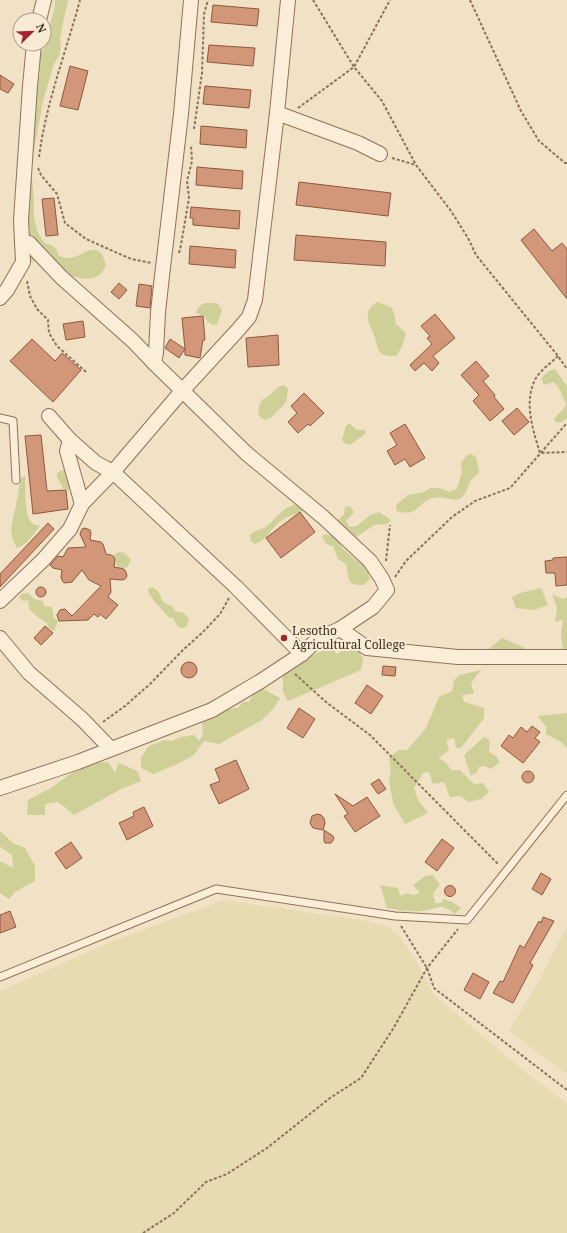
<svg xmlns="http://www.w3.org/2000/svg" width="567" height="1233" viewBox="0 0 567 1233" font-family="'Noto Serif',serif">
<style>
.farmland{fill:#e7dbb2}
.green{fill:#ced098}
.building{fill:#d29779;stroke:#8e573e}
.lines{fill:none;stroke-linecap:round;stroke-linejoin:round}
.service-casing{stroke:#8e715a;stroke-width:9}
.minor-casing{stroke:#8e715a;stroke-width:16}
.path{stroke:#8e715a;stroke-width:2;stroke-dasharray:3 2;stroke-linecap:butt}
.service{stroke:#fbeed9;stroke-width:7}
.minor{stroke:#fbeed9;stroke-width:14}
.poi-dot{fill:#a12530;stroke:#f8ebd5;stroke-width:1.5}
.labels{text-anchor:middle;stroke-width:4;stroke-linejoin:round;paint-order:stroke}
.poi-label{font-size:12px;fill:#3d2b1e;stroke:#f8ebd5;text-anchor:start}
</style>
<rect width="100%" height="100%" fill="#f1e1c5"/>
<g class="farmland">
<path d="M223 900 362 920 388 927 400 937 417 962 433 994 523 1070 567 1104V1233H0V991L111 942Z"/>
<path d="M567 925V1074L509 1031 541 977Z"/>
</g>
<g class="green">
<path d="M55 0H68L63 23 60 39 61 47 59 56 54 64 43 101 31 167 34 200V217L37 231 44 243C51 245 57 246 58 255 75 265 83 248 96 250 98 251 100 252 102 254L106 265C94 294 60 269 42 262 38 261 34 262 30 261L26 234 32 103 40 73 38 66 40 54 44 48 46 33 49 28 55 7Z"/>
<path d="M378 302 392 308 394 314 396 324 406 333C405 339 400 353 396 356 377 357 379 350 374 335 369 323 361 311 378 302Z"/>
<path d="M205 303H217L222 310 217 324 213 325 207 321 204 316 196 313C198 307 200 305 205 303Z"/>
<path d="M555 369 567 386V418L562 422 556 423 554 419C558 413 563 412 566 404L558 386 553 382 544 385 541 378 549 371Z"/>
<path d="M284 385 288 389 286 402 282 407 277 411 271 418 265 420 259 416C257 404 261 400 270 395 276 391 274 388 284 385Z"/>
<path d="M349 423 357 430H365V434L350 445 344 443 342 440 346 426Z"/>
<path d="M471 454 476 457 479 472C476 476 472 478 470 482 467 487 467 494 461 498 454 503 442 495 433 498 418 501 419 518 397 511L396 505 408 495 424 492 430 488H439L450 492 457 488 462 472 461 463 466 456Z"/>
<path d="M68 467 72 485 69 490 63 488 57 477V473Z"/>
<path d="M25 476C26 488 23 516 33 524 35 525 37 525 40 526 31 536 30 543 17 548 7 533 13 520 16 505 18 497 19 488 20 479Z"/>
<path d="M298 504 303 507 306 513 302 511C293 515 283 518 276 525 267 534 269 538 255 544L251 541 250 535C255 530 262 530 267 526 279 516 282 507 298 504Z"/>
<path d="M350 506 354 512 346 521 350 527 357 526 370 515 379 512 391 520 387 524 374 525 356 537C348 534 340 529 338 520L344 514 345 507Z"/>
<path d="M326 534 336 537 343 549 367 569 370 579 364 585C345 586 350 578 346 564L338 559 333 546C326 545 324 542 322 536Z"/>
<path d="M120 552 125 553 131 560 128 566 125 568H117L115 557 113 555Z"/>
<path d="M150 587C159 589 160 595 163 602L173 607 176 612C182 611 186 614 189 619L187 626 183 628 178 627 173 618 168 617C161 607 152 602 148 590Z"/>
<path d="M541 588 548 605 534 610 516 608 512 597 520 593Z"/>
<path d="M28 593 34 599 43 601 44 606 52 607 54 618 58 621 54 631 49 628 46 622 39 618 30 610 28 600 23 601 19 597 22 594Z"/>
<path d="M552 594 563 599 567 597V652L563 651 561 633 563 620 555 622 557 608Z"/>
<path d="M502 638 525 648 522 653 487 650Z"/>
<path d="M350 646H357L363 659 361 670 288 701 283 692V659L304 658 331 648 337 654Z"/>
<path d="M481 670 471 683 474 694H467L462 696 464 702 484 708V718L461 748H456L454 738 446 740 449 750 439 758 446 763 451 770H460L474 784 483 783 489 792 481 799 468 802 461 796 450 797 444 782 433 784 429 772 423 773 414 788 418 800 428 813 405 824 393 803 389 780 391 771 389 757 399 750H407L426 728 439 697 452 691 454 680 460 675Z"/>
<path d="M261 688 280 698 273 709 262 720 219 744 204 741 194 755 177 764 154 774 141 768V757L149 746 165 740 172 741 181 737 194 735 199 741 203 734 202 723C211 716 227 708 238 708L243 702H249L252 696Z"/>
<path d="M567 713V749C562 740 554 739 546 734V727L538 716Z"/>
<path d="M484 737 490 740 489 752 497 757 499 763 491 769 485 766 479 767 477 772 471 776 464 755Z"/>
<path d="M108 762 115 772 119 763 137 771 141 781 121 789 74 815 58 802 45 804V815H27L28 800 51 788 76 770 90 763Z"/>
<path d="M0 831 13 843 25 848 35 866V881L15 892 9 899 0 893V861L13 868 12 855 0 847Z"/>
<path d="M433 875 440 885 433 893 435 903H441L444 899 452 902 461 908 455 914C438 900 436 911 419 911 409 912 398 910 387 908L380 885 398 888 400 896 407 893 413 895 420 893 413 885 425 876Z"/>
</g>
<g class="building">
<path d="M213 5 259 9 257 26 211 22Z"/>
<path d="M209 45 255 48 253 66 207 62Z"/>
<path d="M70 66 88 71 78 110 60 106Z"/>
<path d="M0 75 14 84 8 93 0 89Z"/>
<path d="M205 86 251 90 249 108 203 104Z"/>
<path d="M201 126 247 130 246 148 200 144Z"/>
<path d="M197 167 243 171 242 189 196 185Z"/>
<path d="M299 182 391 193 388 216 296 205Z"/>
<path d="M54 198 58 235 46 236 42 199Z"/>
<path d="M191 207 240 211 239 229 193 225V218H190Z"/>
<path d="M534 229 552 251 562 243 567 249V299L521 240Z"/>
<path d="M296 235 386 242 385 266 294 260Z"/>
<path d="M190 246 236 250 235 268 189 264Z"/>
<path d="M119 283 127 290 119 299 111 292Z"/>
<path d="M139 284 152 286 150 308 136 306Z"/>
<path d="M435 314 455 338 433 356 439 363 432 371 424 363 415 371 410 365 432 344 427 338 430 336 421 326Z"/>
<path d="M203 316 205 340H203L200 358 185 355V349L179 358 165 348 170 339 185 349 182 318Z"/>
<path d="M83 321 85 337 66 340 63 324Z"/>
<path d="M278 335 279 365 248 367 246 338Z"/>
<path d="M32 339 55 361 62 353 81 370 53 402 10 361Z"/>
<path d="M476 361 489 376 483 381 495 395 494 397 504 409 490 421 473 401 479 395 461 375Z"/>
<path d="M304 393 324 413 310 426 308 424 298 433 288 422 297 413 291 406Z"/>
<path d="M517 408 529 422 514 435 502 421Z"/>
<path d="M405 424 425 458 410 467 405 459 395 465 387 451 397 445 390 433Z"/>
<path d="M41 435 47 491 66 490 68 509 33 514 25 436Z"/>
<path d="M300 512 315 532 281 558 266 538Z"/>
<path d="M48 523 54 529 0 587V574Z"/>
<path d="M85 528 90 530 91 533 90 540 101 542 103 544 106 554 111 555 114 557 115 560 114 567 124 569 126 572 127 576 125 579 122 580 110 579 111 592 108 597 118 605 106 619 100 614 98 617 94 614 88 620 59 621 57 615 60 610 65 609 72 616 101 586 89 580 82 570 72 582 64 583 62 580 61 577 62 570 53 568 50 565 58 556 63 557 68 548 86 547 80 534 82 529Z"/>
<path d="M567 557V585L556 586 555 573H546L545 561 553 560V558Z"/>
<circle cx="41" cy="592" r="5"/>
<path d="M45 626 53 633 41 645 34 638Z"/>
<circle cx="189" cy="670" r="8"/>
<path d="M383 666 396 667 395 676 382 675Z"/>
<path d="M367 685 383 696 371 714 355 703Z"/>
<path d="M299 708 315 719 303 738 287 728Z"/>
<path d="M532 726 540 732 535 738 540 742 523 763 501 746 509 735 513 738 521 727 527 732Z"/>
<path d="M236 760 249 789 219 804 210 785 220 781 215 769Z"/>
<circle cx="528" cy="777" r="6"/>
<path d="M379 779 386 789 378 794 371 784Z"/>
<path d="M335 794 353 806 367 797 380 816 355 832 344 816 348 814Z"/>
<path d="M144 807 153 826 127 840 119 823 134 816 133 812Z"/>
<path d="M317 814 321 815 324 818 325 823 323 830 313 828 310 823 312 816Z"/>
<path d="M324 830 333 836 334 839 331 843H325L324 841Z"/>
<path d="M442 839 454 848 437 871 425 862Z"/>
<path d="M71 842 82 858 66 869 55 853Z"/>
<path d="M541 873 551 879 542 895 532 889Z"/>
<circle cx="450" cy="891" r="5.5"/>
<path d="M10 911 16 927 0 933V915Z"/>
<path d="M543 917 554 921 530 963 533 965 513 1003 493 993 500 981 503 982 520 945 524 948 539 921 541 923Z"/>
<path d="M473 973 489 982 480 999 464 990Z"/>
</g>
<g class="lines">
<defs>
<g id="service">
<path d="M0 418 13 421 16 480"/>
<path d="M0 977 216 889 395 916 467 920 567 795"/>
</g>
<g id="minor">
<path d="M39 20 44 0"/>
<path d="M277 113 358 143 380 154"/>
<path d="M22 243H29L61 277 133 341 154 363"/>
<path d="M0 298 7 290 23 262 21 220 30 86 34 44"/>
<path d="M49 416 70 440 67 451 82 504"/>
<path d="M70 440 96 463 113 472 236 587 302 654"/>
<path d="M0 601 43 560 70 529 82 504 113 472 182 391 237 331 249 317 255 300 277 113 288 0"/>
<path d="M340 629 367 648 458 657H567"/>
<path d="M0 638 29 673 82 719 111 749"/>
<path d="M0 788 78 762 212 710 261 681 302 654 319 638 340 629 373 607 387 590 382 579 370 561 323 517 246 453 154 363 156 353 158 312 162 276 181 114 191 0"/>
</g>
</defs>
<use href="#service" class="service-casing"/>
<use href="#minor" class="minor-casing"/>
<g class="path">
<path d="M313 0 354 67 382 101 416 165 451 211 468 238 476 255 558 356 567 369"/>
<path d="M470 0 521 111 539 141 565 163H567"/>
<path d="M298 108 354 67 390 0"/>
<path d="M194 129 202 73 204 14 208 0"/>
<path d="M39 157C46 103 66 52 80 0"/>
<path d="M392 158 416 165"/>
<path d="M38 168 41 175 57 194 65 223 86 239 131 259 152 263"/>
<path d="M179 253 181 245 189 198 187 181 192 161 191 145"/>
<path d="M27 281 30 296 37 309 48 320 49 333 57 346 86 372"/>
<path d="M558 356C551 363 541 370 536 378 523 401 533 430 540 453L567 452"/>
<path d="M386 561 390 525"/>
<path d="M395 577 406 561 452 517 475 501 510 488 567 423"/>
<path d="M295 674 326 702 370 735 499 865"/>
<path d="M103 722 125 706 150 684 183 650 203 632 220 614 229 598"/>
<path d="M401 926 427 968 434 988 567 1090"/>
<path d="M143 1233 174 1213 206 1182 227 1174 267 1148 330 1098 361 1078 393 1029 427 968 458 929"/>
</g>
<use href="#service" class="service"/>
<use href="#minor" class="minor"/>
</g>
<circle class="poi-dot" cx="284" cy="638" r="4"/>
<g class="labels">
<g class="poi-label">
<text x="292" y="635">Lesotho<tspan x="292" dy="14">Agricultural College</tspan></text>
</g>
</g>
<g transform="translate(32 32) rotate(67)"><circle r="19" fill="#f8ebd5" stroke="#ad9e8c"/>
<path d="M0-3L7 15L0 10L-7 15Z" fill="#a12530"/>
<text y="-6" font-size="11" font-weight="bold" text-anchor="middle" fill="#3d2b1e">N</text>
</g>
</svg>
